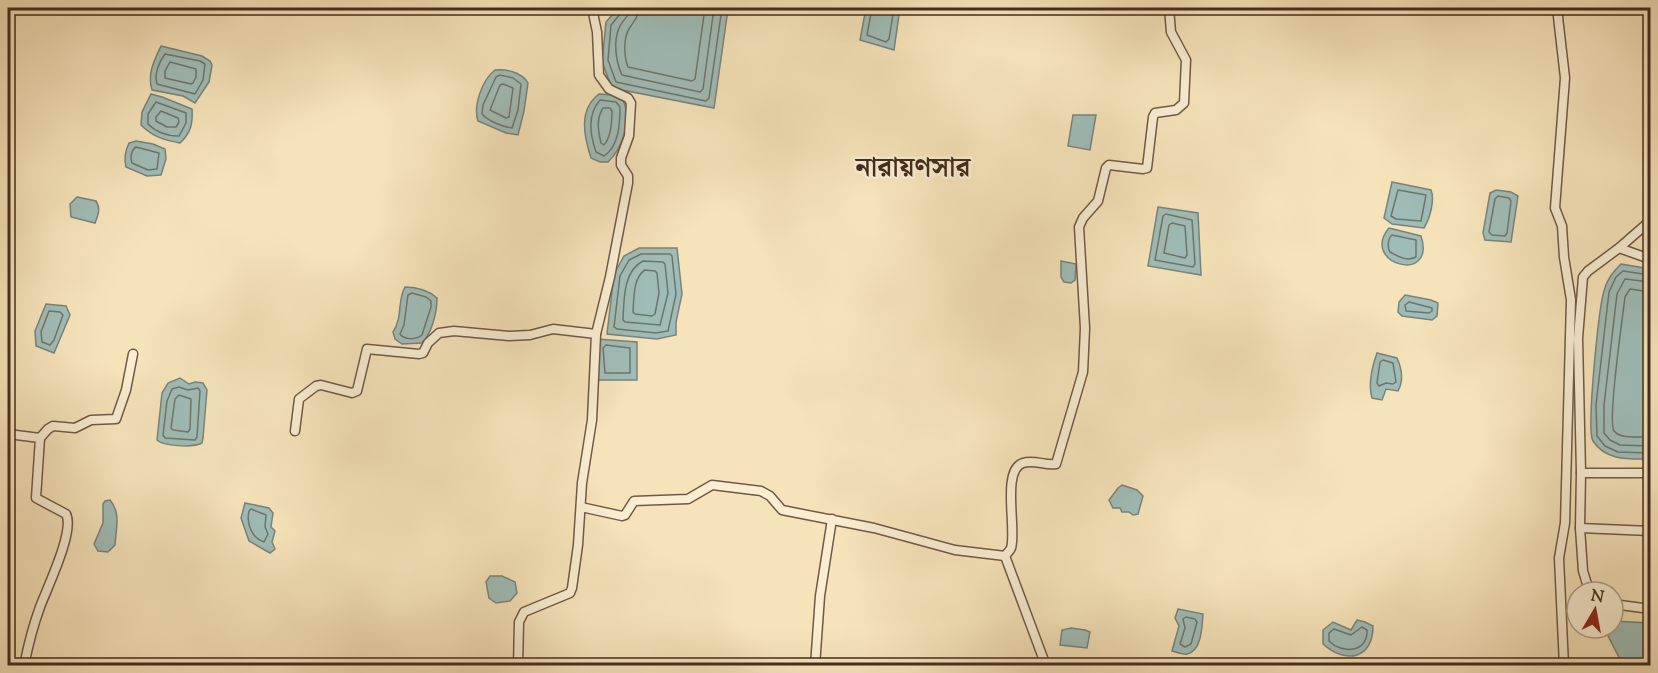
<svg xmlns="http://www.w3.org/2000/svg" width="1658" height="673" viewBox="0 0 1658 673" font-family="'Sorts Mill Goudy','Noto Serif Bengali',serif">
<style>
.water{fill:#9fbdb8;stroke:#7a837a;stroke-width:1.5}
.lines{fill:none;stroke-linecap:round;stroke-linejoin:round}
.shore{stroke:#71746b;stroke-width:1.5}
.minor-casing{stroke:#705a45;stroke-width:11}
.minor{stroke:#f9edd2;stroke-width:8}
.labels{text-anchor:middle;stroke-width:5;stroke-linejoin:round;paint-order:stroke}
.quarter-label{font-size:27px;font-weight:bold;fill:#432c1e;stroke:#f9edd2}
</style>
<rect width="100%" height="100%" fill="#f6e3ba"/>
<filter id="stains"><feTurbulence type="fractalNoise" baseFrequency=".00333" numOctaves="4"/><feColorMatrix values="0 0 0 0 .2 0 0 0 0 .09 0 0 0 0 .02 0 0 0 .5 -.17"/></filter>
<radialGradient id="worn" r=".72"><stop offset=".6" stop-color="#630" stop-opacity="0"/><stop offset="1" stop-color="#630" stop-opacity=".3"/></radialGradient>
<g class="water">
<path d="M618 8H713L728 9 714 108 612 88 602 62 606 22Z"/>
<path d="M866 8H900L894 50 860 40Z"/>
<path d="M161 46 202 56 210 61 212 65 209 82 195 103 183 96 152 90C147 74 154 61 161 46Z"/>
<path d="M495 70C506 69 522 72 528 83L524 111 518 135 506 133 478 121C473 106 482 80 495 70Z"/>
<path d="M151 94 162 97 192 109C193 123 191 133 180 143 164 140 153 137 141 125L142 112Z"/>
<path d="M599 94 612 95 623 100C632 119 623 148 608 162H600L591 158C584 136 578 110 599 94Z"/>
<path d="M1073 115H1096L1090 150 1068 146Z"/>
<path d="M136 141 153 144 165 149 166 159 161 175 147 176 126 167C124 158 125 152 129 143Z"/>
<path d="M1392 182 1431 190C1435 200 1430 218 1424 228L1392 224 1384 218Z"/>
<path d="M1496 190 1511 192 1518 196 1511 242 1485 240 1483 233 1490 193Z"/>
<path d="M77 197 96 201C101 209 98 215 95 223L71 217 70 204Z"/>
<path d="M1158 207 1198 213 1201 275 1148 266Z"/>
<path d="M1389 228 1421 236C1437 285 1359 264 1389 228Z"/>
<path d="M639 248H677L682 294 676 322V335L657 339 607 334 614 274 624 256Z"/>
<path d="M1061 261 1076 264 1075 280 1071 283 1064 282 1061 277Z"/>
<path d="M1621 264 1650 269V459C1629 459 1606 461 1593 441 1586 430 1599 307 1604 291 1607 279 1613 272 1621 264Z"/>
<path d="M405 287C417 287 428 290 437 298 437 312 432 333 422 343L402 344 395 339 393 332C403 317 397 301 405 287Z"/>
<path d="M1405 295 1431 300 1438 303 1437 316 1432 320 1402 316 1398 312 1399 302Z"/>
<path d="M46 304 66 306 70 315 54 353 36 346 35 331Z"/>
<path d="M597 339 637 342V380H598Z"/>
<path d="M1377 353 1397 358C1402 369 1404 380 1398 391L1386 389 1382 400 1372 398C1368 384 1372 367 1377 353Z"/>
<path d="M180 378 189 384 195 382 203 383 207 390 203 438 202 443C193 448 163 446 157 440L162 393 168 383Z"/>
<path d="M1122 485 1137 490 1143 496 1138 514 1133 515 1129 512H1122L1120 508H1113L1109 500 1118 488Z"/>
<path d="M110 500C121 513 116 528 115 545L108 552 98 551 94 544 103 523V504L105 501Z"/>
<path d="M245 503 269 508 273 513 271 527 275 531 272 542 275 549 270 553 249 541 241 518Z"/>
<path d="M490 576H502L515 582 517 593 510 601 496 603 489 598 486 582Z"/>
<path d="M1178 609 1203 614C1202 626 1202 651 1187 654 1183 655 1176 652 1172 651L1179 626 1175 618Z"/>
<path d="M1357 620 1365 622 1373 626C1373 660 1345 664 1323 644V630L1333 622 1351 630Z"/>
<path d="M1613 621 1650 623V665H1623L1604 628H1613Z"/>
<path d="M1071 628 1085 630 1090 632 1087 648 1060 645 1062 630Z"/>
</g>
<g class="lines">
<g class="shore">
<path d="M622 8 621 13 611 25 608 60 616 82 706 101 709 98 722 8"/>
<path d="M630 8C629 18 622 20 619 28 613 42 616 62 622 75L700 92 703 89 714 8"/>
<path d="M639 8C638 18 634 21 629 29 623 39 624 57 628 67L692 81 695 79 705 8"/>
<path d="M872 8 867 35 886 42 889 39 894 8"/>
<path d="M165 54 200 61 205 64 203 80 195 94 157 84C154 74 159 62 165 54Z"/>
<path d="M170 62 196 69V77L193 83 191 84 165 78V71Z"/>
<path d="M500 75 513 78 521 84 518 110 512 128C503 127 488 121 482 114L483 105 496 77Z"/>
<path d="M503 84 513 88 509 117 506 118 490 110 500 85Z"/>
<path d="M600 100 616 102 620 107C620 124 619 146 604 156L596 152C590 134 587 115 600 100Z"/>
<path d="M156 102 186 113V123L179 136C167 136 156 132 148 124V114Z"/>
<path d="M603 108H610L612 111C612 122 611 137 604 145L601 143C598 130 596 119 603 108Z"/>
<path d="M161 111 178 118 179 122 176 127H167L156 121V117Z"/>
<path d="M136 147 159 153 157 169 148 170 132 163C130 158 131 150 136 147Z"/>
<path d="M1398 190 1426 195 1421 221 1396 219 1391 216Z"/>
<path d="M1498 196 1509 198 1511 201 1507 233 1505 236 1492 235 1489 232 1495 199Z"/>
<path d="M1166 214 1192 220 1195 264 1193 267 1155 260 1163 216Z"/>
<path d="M1172 223 1185 226 1187 255 1185 258 1164 253 1169 225Z"/>
<path d="M1392 235 1416 240V257C1406 262 1398 256 1390 252 1387 247 1388 238 1392 235Z"/>
<path d="M641 254H670L672 256 676 294 668 331 656 333 617 329 614 327 620 276 629 260Z"/>
<path d="M643 261 663 262 665 264 668 293 660 325 625 322 623 320C624 300 623 271 643 261Z"/>
<path d="M645 270 655 271 657 273 659 293 655 314 652 316 635 314 633 312C634 299 633 277 645 270Z"/>
<path d="M1650 275 1623 271 1616 277 1609 292 1596 405 1597 436 1605 446 1618 452 1650 453"/>
<path d="M1650 282 1625 279 1617 294 1604 405V433L1610 440 1620 445 1650 446"/>
<path d="M1650 292 1630 289 1625 297C1623 315 1607 422 1614 431 1621 440 1641 436 1650 437"/>
<path d="M412 293 426 297 431 301V307L422 335C416 340 404 340 400 334L404 325 408 295Z"/>
<path d="M1409 302 1432 308V311L1429 313 1406 311 1405 305Z"/>
<path d="M49 311 60 312 63 315 54 340 50 345 42 342 41 332Z"/>
<path d="M606 345 630 348V373H605L603 348Z"/>
<path d="M1383 360 1393 363 1396 382 1393 384 1386 383 1379 386 1377 383 1380 362Z"/>
<path d="M179 387 188 390 198 388 200 391 197 437 195 440 165 438 163 435 167 401 172 389Z"/>
<path d="M179 395 191 399 190 429 188 432 173 430 171 428 175 399Z"/>
<path d="M251 509 266 515 265 527 268 534 264 542C252 538 246 524 249 511Z"/>
<path d="M1186 617 1195 619 1197 622 1191 644 1185 647 1180 644 1185 628 1183 619Z"/>
<path d="M1362 627 1367 630C1368 653 1342 654 1329 641V633L1334 629 1351 635Z"/>
</g>
<defs>
<g id="minor">
<path d="M1557 8 1565 78 1555 208 1562 226 1564 257 1571 300 1565 523 1559 558 1564 666"/>
<path d="M1619 248 1650 259"/>
<path d="M295 431 299 399 316 386 321 385 352 393 357 391 367 349 419 354 423 353 428 343 439 333 454 331 509 336 530 335 553 329 596 334"/>
<path d="M8 434 40 438 36 498 66 514C75 531 47 588 40 607 33 626 28 646 24 666"/>
<path d="M40 438 48 429 53 426 75 428 91 420 116 419 126 390 133 354"/>
<path d="M1581 473H1650"/>
<path d="M581 507 622 516 625 515 634 501 688 499 712 485 761 491 770 496 782 510 787 511 874 528 955 550 1005 556"/>
<path d="M1580 528 1650 531"/>
<path d="M1005 556C1007 553 1010 551 1011 548 1017 530 1001 470 1023 463 1034 459 1045 466 1056 464L1083 372 1085 328 1079 227 1083 218 1098 201 1106 168 1109 165 1143 169 1147 168 1153 117 1155 113 1176 110 1184 103 1186 60 1171 32 1169 8"/>
<path d="M1005 556 1046 666"/>
<path d="M1593 592 1587 584 1583 571 1580 528 1581 473 1578 338 1583 277 1588 271 1619 248 1650 221"/>
<path d="M1613 604 1650 609"/>
<path d="M518 666 519 622 524 612 570 593 572 588 578 545 582 483 592 420 596 334 610 277 628 183V176L621 165V158L629 136 631 103 628 98 609 89 599 75 597 32 592 8"/>
<path d="M815 666 820 596 832 519"/>
</g>
</defs>
<use href="#minor" class="minor-casing"/>
<use href="#minor" class="minor"/>
</g>
<g class="labels">
<g class="quarter-label">
<text x="913" y="176">নারায়ণসার</text>
</g>
</g>
<rect width="1658" height="673" fill="none" stroke="#f6e3ba" stroke-width="30"/>
<rect x="9" y="9" width="1640" height="655" fill="none" stroke="#432c1e" stroke-width="3"/>
<rect x="15" y="15" width="1628" height="643" fill="none" stroke="#432c1e" stroke-width="1.5"/>
<g transform="translate(1595 610) rotate(10)"><circle r="28" fill="#f9edd2" stroke="#b0a08a" stroke-width="1.5"/>
<path d="M0-4.5L10 22L0 15L-10 22Z" fill="#8f2418"/>
<text y="-9" font-size="16" font-weight="bold" text-anchor="middle" fill="#432c1e">N</text>
</g>
<rect width="100%" height="100%" filter="url(#stains)"/>
<rect width="100%" height="100%" fill="url(#worn)"/>
</svg>
